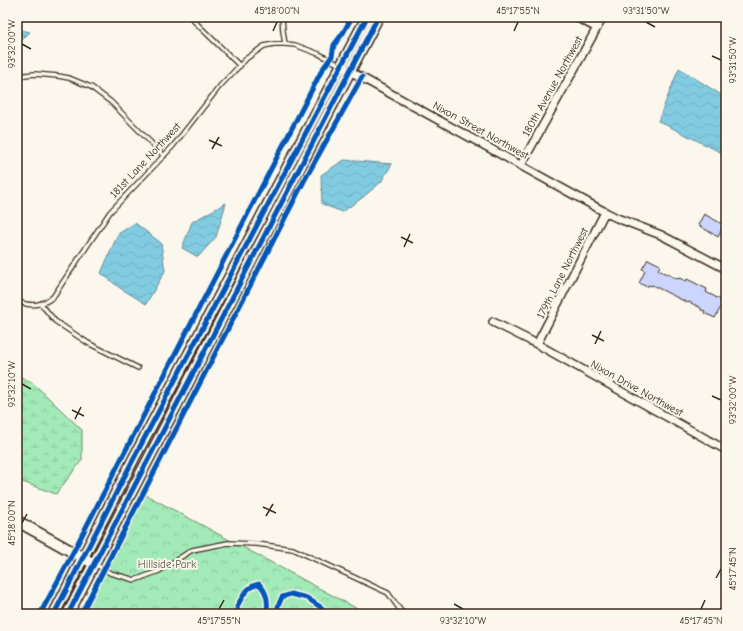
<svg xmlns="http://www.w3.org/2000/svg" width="743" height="631" viewBox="0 0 743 631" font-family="'Comic Neue',sans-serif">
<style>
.wetland{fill:url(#wetland-marsh);stroke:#6e8a6a}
.park{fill:url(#park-crowns);stroke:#6e8a6a}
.water{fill:url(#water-waves);stroke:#668b94}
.building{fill:#cbd5fd;stroke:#3b2a1e}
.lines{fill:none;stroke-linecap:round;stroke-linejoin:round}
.lane-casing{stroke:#3b2a1e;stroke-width:6}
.street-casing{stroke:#3b2a1e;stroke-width:10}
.secondary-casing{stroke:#3b2a1e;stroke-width:13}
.lane{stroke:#fbf7ec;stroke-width:3.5}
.street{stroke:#fbf7ec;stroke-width:7}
.secondary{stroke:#fbf7ec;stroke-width:10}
.cycleway-casing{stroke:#fbf7ec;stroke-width:8}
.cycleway{stroke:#0057b8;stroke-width:5}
.ticks{fill:none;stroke:#3b2a1e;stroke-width:1.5}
.labels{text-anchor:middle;stroke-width:4;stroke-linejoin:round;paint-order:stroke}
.street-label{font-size:11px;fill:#3b2a1e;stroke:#fbf7ec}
.park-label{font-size:11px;fill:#555a44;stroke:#fbf7ec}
.neatline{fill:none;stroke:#3b2a1e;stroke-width:1.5}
.ticks-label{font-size:10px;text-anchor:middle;fill:#3b2a1e}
</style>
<defs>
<pattern id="wetland-marsh" width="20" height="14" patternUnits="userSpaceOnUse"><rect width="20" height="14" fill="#a2eab7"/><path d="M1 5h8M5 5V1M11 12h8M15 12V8" fill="none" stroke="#8cc99d"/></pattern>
<pattern id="park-crowns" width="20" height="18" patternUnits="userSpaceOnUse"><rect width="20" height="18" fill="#a2eab7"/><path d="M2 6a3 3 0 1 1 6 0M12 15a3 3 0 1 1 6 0" fill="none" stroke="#8cc99d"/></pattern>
<pattern id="water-waves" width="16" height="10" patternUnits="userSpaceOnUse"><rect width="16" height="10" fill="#82cce2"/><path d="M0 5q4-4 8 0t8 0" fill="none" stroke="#71afc1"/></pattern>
</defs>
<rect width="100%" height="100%" fill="#fbf7ec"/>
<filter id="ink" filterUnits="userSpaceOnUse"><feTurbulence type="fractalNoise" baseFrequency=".025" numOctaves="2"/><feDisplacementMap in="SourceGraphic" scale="8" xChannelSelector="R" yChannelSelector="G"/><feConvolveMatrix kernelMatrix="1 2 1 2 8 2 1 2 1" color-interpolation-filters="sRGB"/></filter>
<g filter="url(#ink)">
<path class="wetland" d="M17 375 33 383 82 430V460L56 494 17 480Z"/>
<path class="park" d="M146 495 367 614H84Z"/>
<g class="water">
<path d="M17 29 30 32 17 45Z"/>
<path d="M679 68 726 98V155L658 121Z"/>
<path d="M344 160 392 164 381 182 362 198 342 212 322 204 321 175Z"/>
<path d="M226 203 216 237 198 257 182 248 192 222Z"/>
<path d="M135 223 161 243 165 271 146 304 120 288 101 273 118 234Z"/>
</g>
<g class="building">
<path d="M704 214 724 225 718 237 698 225Z"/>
<path d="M648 259 660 265 658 270 678 279 679 278 686 281 687 279 707 289 706 292 721 300 720 301 723 303 715 318 704 313 705 311 701 310V308L689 302 688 303 652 285 651 286 648 285 647 287 639 283 645 271 642 269Z"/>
</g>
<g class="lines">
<defs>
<g id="lane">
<path d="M282 17 283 31 285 44"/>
<path d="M194 21 240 66"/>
<path d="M17 77 25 75 35 74 58 76 69 78 91 87 111 102 164 156"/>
<path d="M17 301C31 307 41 306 53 297L110 212 173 146 220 86 247 58 264 46 274 44H285L295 45 319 54 340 65"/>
<path d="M41 304 55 321 88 343 138 368"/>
<path d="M95 564 110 573 135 580 159 571 192 550 228 543 257 544 293 549 388 593 403 614"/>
</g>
<g id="street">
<path d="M576 17 597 28"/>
<path d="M346 69 605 212 617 218 661 235 726 269"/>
<path d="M521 165 603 17"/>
<path d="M493 322 537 344 726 450"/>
<path d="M537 344 605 212"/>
</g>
<g id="secondary">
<path d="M17 521 89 561"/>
<path d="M54 614 135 456 367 17"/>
<path d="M68 614 378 17"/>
</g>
</defs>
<use href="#lane" class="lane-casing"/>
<use href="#street" class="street-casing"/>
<use href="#secondary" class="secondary-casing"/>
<use href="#lane" class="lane"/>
<use href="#street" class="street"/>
<use href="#secondary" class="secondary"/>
<defs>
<g id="cycleway">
<path d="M40 614 67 564 322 70 332 56 334 45 343 33 352 17"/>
<path d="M54 614 135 456 367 17"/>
<path d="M68 614 378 17"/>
<path d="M81 614 304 181 362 77"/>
<path d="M238 614 237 606C243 596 247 586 259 584 268 593 268 602 267 614"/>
<path d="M280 614 278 612V606L282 597 291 594 307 598 322 608 324 614"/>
</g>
</defs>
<use href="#cycleway" class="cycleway-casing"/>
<use href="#cycleway" class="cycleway"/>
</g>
</g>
<path class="ticks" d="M646 22 655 27M273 31 277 22M514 31 518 22M22 44 31 49M712 56 721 60M209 140 222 146M212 149 219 137M401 237 413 243M404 247 410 234M592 335 604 341M595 344 601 331M22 384 31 389M712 396 721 400M72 410 84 416M75 419 81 407M263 507 276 513M266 516 273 504M22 523 27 514M716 578 721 569M454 604 463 609M219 609 224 600M701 609 705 600"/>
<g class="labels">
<g class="street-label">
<text transform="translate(552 86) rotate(-61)" y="4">180th Avenue Northwest</text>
<text transform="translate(481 130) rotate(29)" y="4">Nixon Street Northwest</text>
<text transform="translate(145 160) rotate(-47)" y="4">181st Lane Northwest</text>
<text transform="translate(562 273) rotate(-63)" y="4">179th Lane Northwest</text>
<text transform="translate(637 388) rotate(29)" y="4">Nixon Drive Northwest</text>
</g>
<g class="park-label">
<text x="167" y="568">Hillside Park</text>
</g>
</g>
<rect width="743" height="631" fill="none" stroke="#fbf7ec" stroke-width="44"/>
<rect x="22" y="22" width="699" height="587" class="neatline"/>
<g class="ticks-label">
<text x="277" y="14">45°18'00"N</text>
<text x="518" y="14">45°17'55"N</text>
<text x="646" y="14">93°31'50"W</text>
<text transform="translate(11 44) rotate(-90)" y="4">93°32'00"W</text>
<text transform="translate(732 60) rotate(-90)" y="4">93°31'50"W</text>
<text transform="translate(11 384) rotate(-90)" y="4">93°32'10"W</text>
<text transform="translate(732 400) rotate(-90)" y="4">93°32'00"W</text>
<text transform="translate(11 523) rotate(-90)" y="4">45°18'00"N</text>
<text transform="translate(732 569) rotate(-90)" y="4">45°17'45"N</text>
<text x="219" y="624">45°17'55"N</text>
<text x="463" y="624">93°32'10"W</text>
<text x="701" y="624">45°17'45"N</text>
</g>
</svg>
